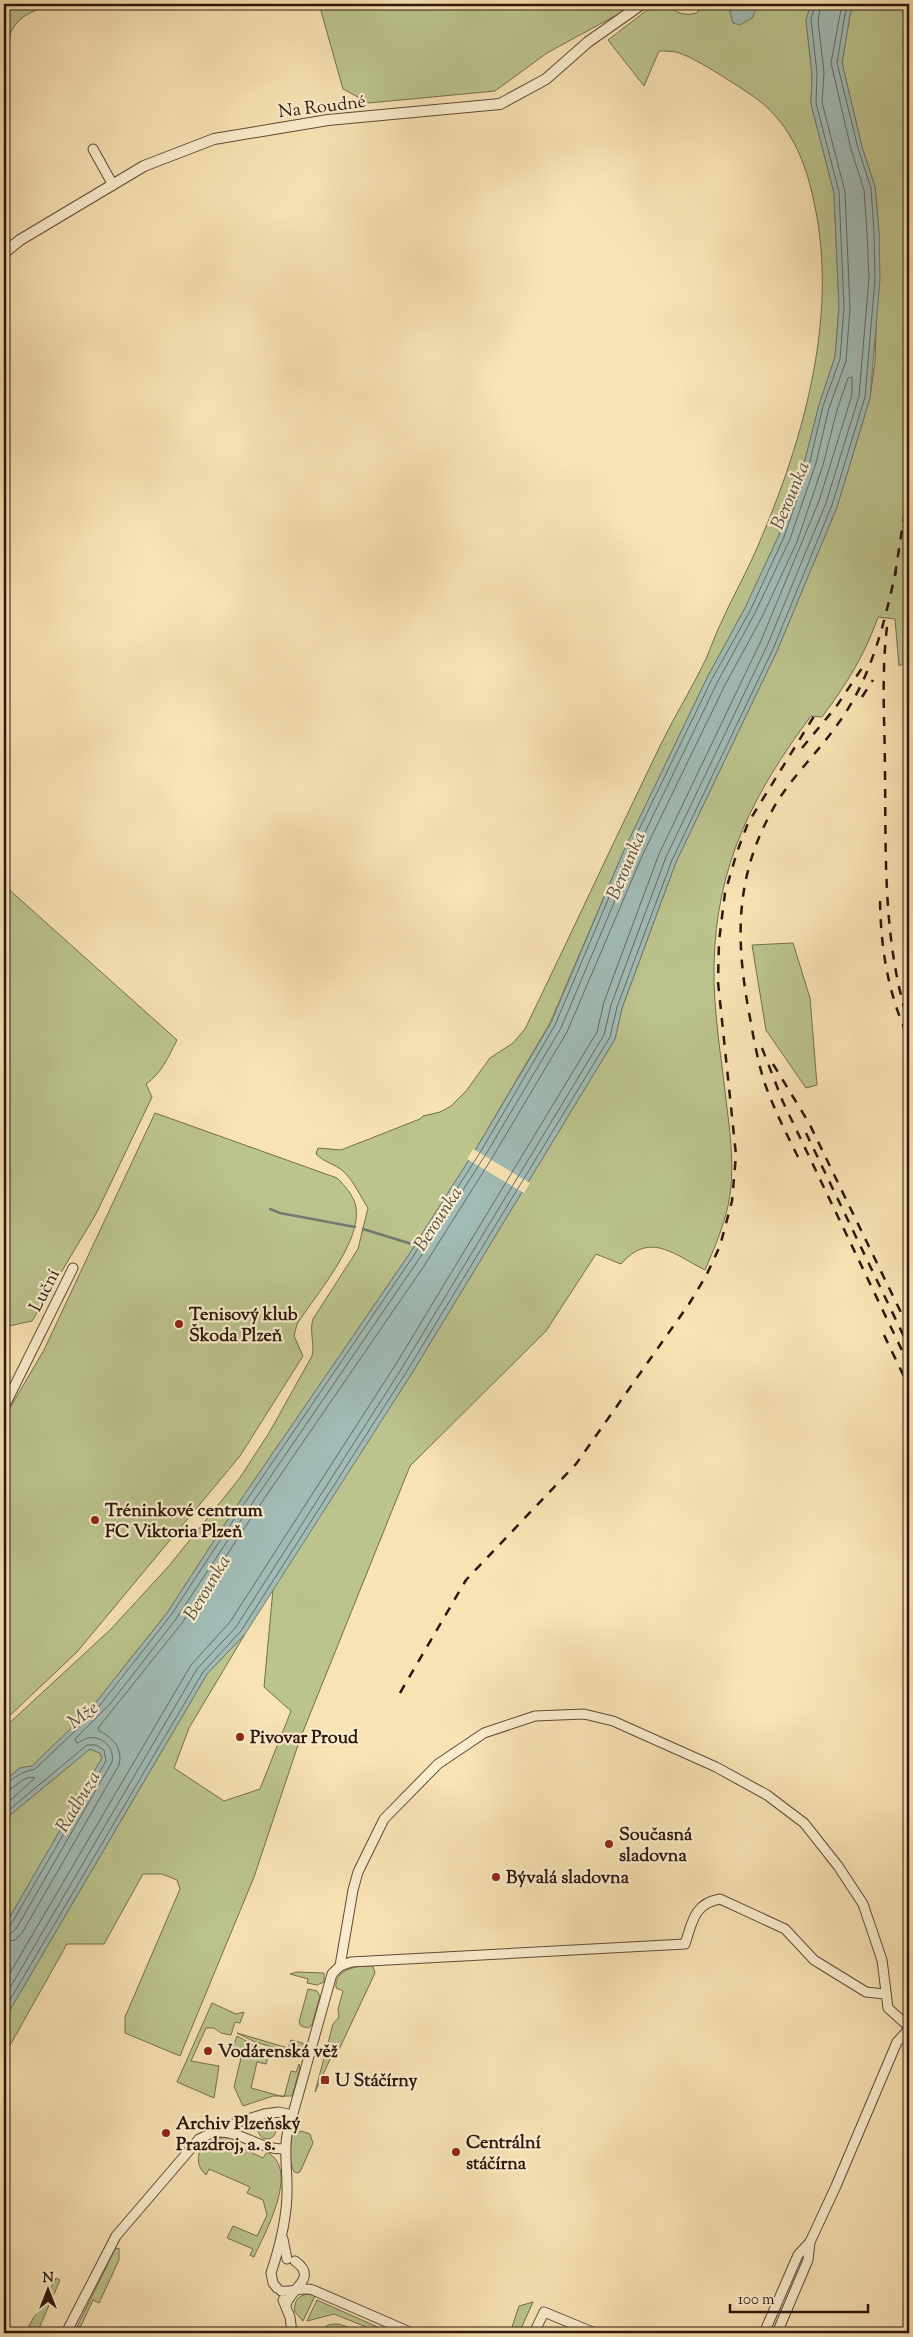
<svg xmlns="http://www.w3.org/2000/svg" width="913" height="2337" viewBox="0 0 913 2337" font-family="'Sorts Mill Goudy',serif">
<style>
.green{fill:#bcc48e;stroke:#746d4e}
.water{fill:#a1bcb7;stroke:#737a73}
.pier{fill:#f8e3b4}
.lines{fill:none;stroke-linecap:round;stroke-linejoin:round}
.shore{stroke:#676962;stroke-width:1}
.stream{stroke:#737a73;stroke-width:2.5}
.minor-casing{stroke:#604937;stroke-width:11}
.tertiary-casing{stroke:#604937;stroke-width:12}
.minor{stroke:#faedce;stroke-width:9}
.tertiary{stroke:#faedce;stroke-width:10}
.rail{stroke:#2d160d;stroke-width:2.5;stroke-dasharray:9 9;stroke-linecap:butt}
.poi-dot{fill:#8f2418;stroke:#faedce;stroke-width:2}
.labels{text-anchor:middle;stroke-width:4.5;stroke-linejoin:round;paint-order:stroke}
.street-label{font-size:18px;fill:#2d160d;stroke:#faedce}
.poi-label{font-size:18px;font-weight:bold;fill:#2d160d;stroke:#faedce;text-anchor:start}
.water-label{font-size:19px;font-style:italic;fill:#565048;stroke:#faedce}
</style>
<rect width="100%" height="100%" fill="#f8e3b4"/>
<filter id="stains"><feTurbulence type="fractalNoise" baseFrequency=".004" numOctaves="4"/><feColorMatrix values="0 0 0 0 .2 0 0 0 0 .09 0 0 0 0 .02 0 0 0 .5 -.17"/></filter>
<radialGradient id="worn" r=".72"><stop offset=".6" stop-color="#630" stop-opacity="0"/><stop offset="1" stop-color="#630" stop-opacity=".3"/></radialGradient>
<g class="green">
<path d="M4 4H55C39 8 18 15 11 32 8 40 10 43 4 50Z"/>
<path d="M319 4H630L622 12 547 53 495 91 369 103 343 89Z"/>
<path d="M655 4H669C675 14 686 16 697 13L702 4H728L733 23 752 18 758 4H811L806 20 812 74 811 104 834 193 839 307 835 357 819 405 805 460 779 535 745 608 708 676 625 848 550 1023 476 1149 408 1256 240 1501 167 1613 89 1711 32 1766 20 1768 4 1781V1728L111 1629 168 1567 239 1479 269 1433 312 1356C315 1344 309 1331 313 1319L358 1249 368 1208C360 1196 354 1181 343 1171 335 1164 325 1163 316 1154L318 1148 341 1150 420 1119 423 1116 440 1112 451 1106 466 1091 490 1058 513 1043 525 1029C571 934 615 839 661 744 675 715 692 688 706 659 711 647 715 635 721 623 731 600 743 579 753 557 801 449 840 320 814 202 805 158 788 119 750 94 733 83 693 56 676 52 671 51 665 51 659 51L644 86 608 40Z"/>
<path d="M854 4H909V661L899 666 895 619 878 617C865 655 846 685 822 717L811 716C753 794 716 865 714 965 713 1012 722 1061 727 1108 731 1140 735 1174 728 1206 723 1228 714 1249 705 1270 673 1254 650 1231 621 1264L596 1254 546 1331 410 1466 300 1739 254 1877 180 2056 125 2033V2017L180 1889 177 1880 162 1874H143L104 1944H67L4 2056V2020L207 1674 245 1634 189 1728 174 1768 224 1801 260 1789 291 1711 264 1687 273 1589 412 1373 615 1039 622 1008 676 862 777 651 837 507 870 398 875 361 879 232 875 187 862 147 842 63 850 15Z"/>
<path d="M4 885 177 1040C168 1057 162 1073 146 1084L152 1097 96 1214 32 1321 4 1327Z"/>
<path d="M793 943 810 998 817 1085 806 1088 766 1030 752 945Z"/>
<path d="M155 1113 337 1178C345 1186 354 1196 356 1207 362 1242 315 1296 297 1324L294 1336 303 1356 240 1456 77 1652 4 1721V1418L44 1350Z"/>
<path d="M90 1749 100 1753 102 1758 4 1927V1820Z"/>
<path d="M373 1966 375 1973 336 2056 332 2055 315 2092 333 2024 339 2017 338 2009 343 1991 336 1988C334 1969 358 1965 373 1966Z"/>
<path d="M297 1972 324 1973V1982L317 1985 307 1983 308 1979 290 1974Z"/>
<path d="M308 1989 317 1991 320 1996 312 2025 308 2028 301 2026 299 2022Z"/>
<path d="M212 2003 236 2014 244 2012 240 2023 235 2022 231 2035 221 2033 214 2028H206L191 2061 219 2066 214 2098 177 2082Z"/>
<path d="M237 2033 288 2048 291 2040 303 2043 305 2051 300 2055 255 2042Z"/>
<path d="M237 2036 255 2046 270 2050 266 2064 257 2062 251 2088 284 2097 291 2071 296 2072 299 2064 300 2068 292 2096H273L243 2106 234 2087 241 2058 231 2054Z"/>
<circle cx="267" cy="2130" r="9"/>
<path d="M301 2131 310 2134 313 2143 300 2172 297 2173 294 2172C289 2161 288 2147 292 2135Z"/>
<path d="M229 2136 239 2139 236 2145 263 2158 267 2152C301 2170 264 2234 254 2257L250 2255 253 2249 227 2238 233 2226 257 2236 267 2215 263 2200 247 2193 250 2187 209 2169 206 2175C195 2165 197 2153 205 2142Z"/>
<path d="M119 2248V2260L99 2303 93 2300 81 2326 77 2327 115 2249Z"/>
<path d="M56 2278 60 2280 37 2333H25Z"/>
<path d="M309 2294 315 2296 303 2321 295 2312C293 2302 298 2295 309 2294Z"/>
<path d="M317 2300 391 2333H381L334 2314 307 2321Z"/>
<path d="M533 2302 520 2331 510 2333 519 2306Z"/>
<path d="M334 2324H339L364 2333H318L328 2325Z"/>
</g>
<g class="water">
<path d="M728 4H758L752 18 740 25 733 23Z"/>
<path d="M811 4H854L850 15 842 63 862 147 875 187 879 232 880 279 870 398 837 507 777 651 676 862 622 1008 615 1039 412 1373 245 1634 207 1674 4 2020V1927L102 1758 100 1753 90 1749 4 1820V1781L20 1768 32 1766 89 1711 167 1613 240 1501 408 1256 476 1149 551 1023 625 848 708 676 745 608 779 535 805 460 819 405 835 357 839 307 834 193 811 104 812 74 806 20Z"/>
</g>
<path class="pier" d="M473 1149 530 1183 524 1193 467 1159Z"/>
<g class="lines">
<g class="shore">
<path d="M4 1784 22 1773 35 1769 93 1714 171 1615 244 1504 412 1258 481 1151 555 1025 629 850 712 679 750 611 784 537 810 461 823 406 840 359 844 307 839 192 816 103 817 73 811 20 815 4"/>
<path d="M4 1791C16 1790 23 1774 35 1778L4 1806"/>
<path d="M4 1814 87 1745H96L104 1750 106 1761 10 1926 4 1929"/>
<path d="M4 1935 10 1934 16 1929 112 1762C115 1748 102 1735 88 1738 84 1739 80 1742 77 1743L75 1739 110 1704 176 1619 249 1508 417 1262 486 1154 561 1028 635 853 718 681 755 613 790 539 816 463 829 408 846 361 850 308 845 192 822 102 824 73 818 21 821 4"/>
<path d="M4 1942 15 1940 22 1933 119 1765C123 1749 113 1737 99 1731L98 1728 182 1623 255 1512 424 1266 492 1158 567 1032 642 856 725 685 762 617 797 542 823 465 837 410 848 378 852 377V395L819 501 760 643 659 854 604 1002 597 1032 396 1364 230 1622 191 1665 4 1983"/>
<path d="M4 1998 197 1669 236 1627 402 1368 604 1035 611 1005 666 857 767 646 826 503 859 396 869 278 867 233 864 190 851 149 831 63 842 4"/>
<path d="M4 2010 203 1672 241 1631 407 1371 610 1037 617 1007 672 860 773 649 832 505 865 397 875 279 874 233 871 188 858 148 837 63 845 14 849 4"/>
</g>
<g class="stream">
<path d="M270 1209 280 1213 355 1227"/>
<path d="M363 1229 415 1245"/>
</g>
<defs>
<g id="minor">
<path d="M93 149 113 185"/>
<path d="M4 1407 73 1268"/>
<path d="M340 1966 353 1890 358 1872 384 1819 438 1764 484 1733 535 1716 584 1714 613 1721 716 1767 767 1795 804 1823 838 1866 863 1904 882 1960 888 2008 909 2027"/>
<path d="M217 2132C242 2131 260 2150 285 2149"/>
<path d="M283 2239 287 2259"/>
<path d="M277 2288 273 2283 271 2273C280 2246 288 2214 287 2185 287 2168 284 2152 287 2135L332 1974 340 1966 351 1962 685 1944C692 1923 694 1903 720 1899L785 1929 814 1960 866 1992 885 1994"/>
<path d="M281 2291C293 2293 301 2286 313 2290L412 2333"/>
<path d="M283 2300 290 2317 292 2333"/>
<path d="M286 2305C290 2289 319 2278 295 2261"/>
<path d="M66 2333 116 2236 199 2139 227 2126 264 2114 279 2112 292 2115"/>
<path d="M534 2333 544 2312 595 2333"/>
<path d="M764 2333 798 2255 810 2242 836 2186 897 2042 909 2029"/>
<path d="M777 2333 808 2260 810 2242"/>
</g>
<path id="tertiary" d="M4 253 20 240 144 166 214 139 328 120 500 104 546 79 588 42 642 4"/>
</defs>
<use href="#minor" class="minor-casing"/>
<use href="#tertiary" class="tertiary-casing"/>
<use href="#minor" class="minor"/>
<use href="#tertiary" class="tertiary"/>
<g class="rail">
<path d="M895 575 909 484"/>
<path d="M887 627C881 676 885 726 885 775 886 860 883 943 909 1024"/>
<path d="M862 697 873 680"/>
<path d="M802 748 836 707 862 668"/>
<path d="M880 901C881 950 888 994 909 1039"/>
<path d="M762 1048 783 1102 909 1365"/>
<path d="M773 1064 809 1123 909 1329"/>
<path d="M806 1133 909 1347"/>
<path d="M798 1157C786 1133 774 1109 765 1084 758 1063 754 1040 750 1018 735 939 734 874 777 802 796 772 822 748 842 718 872 675 885 621 896 570"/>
<path d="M884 1335 909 1387"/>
<path d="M400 1693 466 1580 576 1464 689 1304 706 1276 720 1246 732 1201 736 1155 718 982 719 941 725 893 737 852 748 823 816 713"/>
</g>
</g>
<g class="poi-dot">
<circle cx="179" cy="1324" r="5"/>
<circle cx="95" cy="1520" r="5"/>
<circle cx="240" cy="1737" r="5"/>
<circle cx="609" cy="1844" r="5"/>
<circle cx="496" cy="1877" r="5"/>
<circle cx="208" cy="2051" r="5"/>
<rect x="320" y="2075" width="10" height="10" rx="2.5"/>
<circle cx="166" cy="2133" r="5"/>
<circle cx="456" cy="2152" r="5"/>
</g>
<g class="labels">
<g class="street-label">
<text transform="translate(322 106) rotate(-7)" y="6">Na Roudné</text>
<text transform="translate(44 1290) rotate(-63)" y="6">Luční</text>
</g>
<g class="poi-label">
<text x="189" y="1320">Tenisový klub<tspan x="189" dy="21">Škoda Plzeň</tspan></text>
<text x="105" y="1516">Tréninkové centrum<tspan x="105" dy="21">FC Viktoria Plzeň</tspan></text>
<text x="250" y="1743">Pivovar Proud</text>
<text x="619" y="1840">Současná<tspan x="619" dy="21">sladovna</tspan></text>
<text x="506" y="1883">Bývalá sladovna</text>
<text x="218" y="2057">Vodárenská věž</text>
<text x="335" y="2086">U Stáčírny</text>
<text x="176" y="2129">Archiv Plzeňský<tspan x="176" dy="21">Prazdroj, a. s.</tspan></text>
<text x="466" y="2148">Centrální<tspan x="466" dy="21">stáčírna</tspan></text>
</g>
<g class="water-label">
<text transform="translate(789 495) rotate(-67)" y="7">Berounka</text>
<text transform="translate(625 865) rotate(-67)" y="7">Berounka</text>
<text transform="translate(437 1218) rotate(-57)" y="7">Berounka</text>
<text transform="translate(206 1587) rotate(-59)" y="7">Berounka</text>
<text transform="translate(82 1714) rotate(-37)" y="7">Mže</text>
<text transform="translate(77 1801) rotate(-59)" y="7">Radbuza</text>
</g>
</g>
<rect width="913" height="2337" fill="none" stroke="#f8e3b4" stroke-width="20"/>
<rect x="5" y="5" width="903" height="2327" fill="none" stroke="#2d160d" stroke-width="2.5"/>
<rect x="10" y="10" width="893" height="2317" fill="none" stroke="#2d160d"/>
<g transform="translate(48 2290)" stroke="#faedce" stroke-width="4" paint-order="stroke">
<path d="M0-4L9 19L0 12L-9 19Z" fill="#2d160d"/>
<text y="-8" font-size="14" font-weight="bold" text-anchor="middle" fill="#2d160d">N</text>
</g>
<path d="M730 2304v8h138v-8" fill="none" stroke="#2d160d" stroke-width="2.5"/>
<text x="738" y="2304" font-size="15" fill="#2d160d" stroke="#faedce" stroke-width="4" paint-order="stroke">100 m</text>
<rect width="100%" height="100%" filter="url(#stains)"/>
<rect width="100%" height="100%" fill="url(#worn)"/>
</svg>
